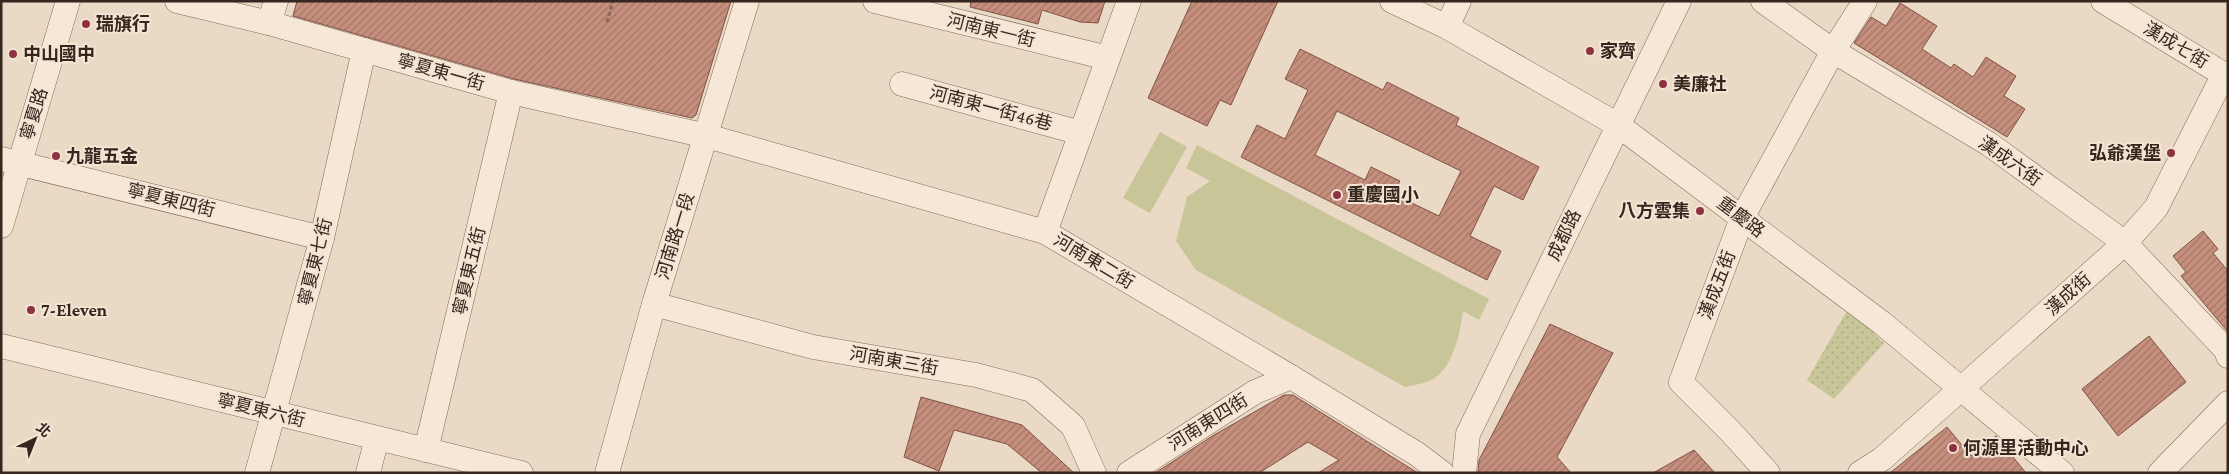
<svg xmlns="http://www.w3.org/2000/svg" width="2229" height="474" viewBox="0 0 2229 474" font-family="'Crimson Pro','Noto Sans TC',serif">
<style>
.grass{fill:#c8c599}
.park{fill:url(#park-dots)}
.building{fill:url(#building-hatch);stroke:#815244;fill-rule:evenodd}
.lines{fill:none;stroke-linecap:round;stroke-linejoin:round}
.minor-casing{stroke:#846a5c;stroke-width:25}
.path{stroke:#846a5c;stroke-width:3;stroke-dasharray:4 2.5;stroke-linecap:butt}
.minor{stroke:#f6e7d7;stroke-width:24}
.poi-dot{fill:#8e3141;stroke:#f3e4d3;stroke-width:2}
.labels{text-anchor:middle;stroke-width:4;stroke-linejoin:round;paint-order:stroke}
.poi-label{font-size:18px;font-weight:bold;fill:#35261f;stroke:#f3e4d3;text-anchor:start}
.street-label{font-size:18px;fill:#35261f;stroke:#f3e4d3}
</style>
<defs>
<pattern id="park-dots" width="8" height="8" patternUnits="userSpaceOnUse" patternTransform="scale(1.25)"><rect width="8" height="8" fill="#c8c599"/><path d="M2 2h.1M6 6h.1" fill="none" stroke="#aca983" stroke-width="1.8" stroke-linecap="round"/></pattern>
<pattern id="building-hatch" width="6" height="6" patternUnits="userSpaceOnUse" patternTransform="scale(1.25)"><rect width="6" height="6" fill="#c68f7d"/><path d="M-1 1l2-2M0 6l6-6M5 7l2-2" fill="none" stroke="#a27566"/></pattern>
</defs>
<rect width="100%" height="100%" fill="#ead9c4"/>
<g class="grass">
<path d="M1160 132 1187 147 1150 213 1123 198Z"/>
<path d="M1197 145 1489 299 1479 320 1463 311C1460 332 1454 364 1436 377 1428 383 1415 385 1405 387L1196 270 1176 241 1187 197 1210 181 1186 168Z"/>
</g>
<path class="park" d="M1848 309 1884 343 1834 399 1807 380Z"/>
<g class="building">
<path d="M297 1H731L696 115 692 118 514 79 293 16Z"/>
<path d="M971 1H1105L1098 23 1080 22 1042 10 1038 24 970 7Z"/>
<path d="M1192 1H1278L1231 105 1220 100 1207 126 1148 98Z"/>
<path d="M1900 3 1937 26 1922 49 1951 68 1954 64 1973 77 1986 57 2016 76 2004 96 2025 109 2007 137 1854 43 1871 17 1886 26Z"/>
<path d="M1300 49 1383 90 1387 82 1459 118 1456 125 1539 167 1523 200 1494 186 1470 236 1501 251 1487 280 1241 157 1257 125 1285 139 1308 90 1285 79ZM1337 111 1461 171 1439 216 1393 194 1400 181 1371 167 1365 180 1315 155Z"/>
<path d="M2203 231 2218 249 2213 253 2228 271V332L2181 276 2186 272 2173 256Z"/>
<path d="M1550 324 1613 353 1557 457 1571 473H1478L1479 460Z"/>
<path d="M2149 336 2186 382 2118 436 2082 389Z"/>
<path d="M1284 395H1293L1418 473H1318L1339 460 1308 442 1259 473H1155L1214 435Z"/>
<path d="M921 397 1022 425 1074 473H1042L1007 444 954 430 939 471 904 457Z"/>
<path d="M1947 427 1971 456 1996 436 2026 473H1890Z"/>
<path d="M1694 450 1715 473H1653Z"/>
</g>
<g class="lines">
<defs>
<g id="minor">
<path d="M177 1 269 23 511 92 707 136 1045 232 1291 377 1417 454 1442 473"/>
<path d="M875 1 1108 58"/>
<path d="M1392 1 1447 27 1618 125 1882 323 2062 473"/>
<path d="M1763 1 1833 51 1989 144 2125 243 2226 350 2228 356"/>
<path d="M2103 1 2228 77"/>
<path d="M269 23 276 1"/>
<path d="M1447 27 1459 1"/>
<path d="M902 84 1081 133"/>
<path d="M1 159 322 238"/>
<path d="M1 226 68 1"/>
<path d="M1045 232 1129 1"/>
<path d="M654 304 813 347 976 375 1032 390 1073 426 1094 473"/>
<path d="M1 346 521 473"/>
<path d="M426 450 511 92"/>
<path d="M257 473 322 238 364 50"/>
<path d="M368 473 377 438"/>
<path d="M607 473 654 304 747 1"/>
<path d="M1129 473 1255 392 1291 377"/>
<path d="M1464 473 1468 434 1679 1"/>
<path d="M1768 473 1731 432 1681 382 1742 218 1833 51 1865 1"/>
<path d="M1860 473 1882 459 2125 243 2156 208 2224 74"/>
<path d="M2160 473 2228 403"/>
</g>
</defs>
<use href="#minor" class="minor-casing"/>
<path class="path" d="M607 22 613 1"/>
<use href="#minor" class="minor"/>
</g>
<g class="poi-dot">
<circle cx="86" cy="24" r="5"/>
<circle cx="1590" cy="51" r="5"/>
<circle cx="13" cy="54" r="5"/>
<circle cx="1663" cy="84" r="5"/>
<circle cx="2171" cy="153" r="5"/>
<circle cx="56" cy="156" r="5"/>
<circle cx="1337" cy="195" r="5"/>
<circle cx="1700" cy="211" r="5"/>
<circle cx="31" cy="310" r="5"/>
<circle cx="1953" cy="448" r="5"/>
</g>
<g class="labels">
<g class="poi-label">
<text x="96" y="30">瑞旗行</text>
<text x="1600" y="57">家齊</text>
<text x="23" y="60">中山國中</text>
<text x="1673" y="90">美廉社</text>
<text x="2161" y="159" text-anchor="end">弘爺漢堡</text>
<text x="66" y="162">九龍五金</text>
<text x="1347" y="201">重慶國小</text>
<text x="1690" y="217" text-anchor="end">八方雲集</text>
<text x="41" y="316">7-Eleven</text>
<text x="1963" y="454">何源里活動中心</text>
</g>
<g class="street-label">
<text transform="translate(991 30) rotate(14)" y="6">河南東一街</text>
<text transform="translate(2176 45) rotate(31)" y="6">漢成七街</text>
<text transform="translate(441 72) rotate(16)" y="6">寧夏東一街</text>
<text transform="translate(991 108) rotate(15)" y="6">河南東一街46巷</text>
<text transform="translate(34 114) rotate(-73)" y="6">寧夏路</text>
<text transform="translate(2010 161) rotate(35)" y="6">漢成六街</text>
<text transform="translate(171 200) rotate(14)" y="6">寧夏東四街</text>
<text transform="translate(1741 217) rotate(37)" y="6">重慶路</text>
<text transform="translate(1564 235) rotate(-64)" y="6">成都路</text>
<text transform="translate(675 236) rotate(-73)" y="6">河南路一段</text>
<text transform="translate(1094 261) rotate(31)" y="6">河南東二街</text>
<text transform="translate(315 262) rotate(-76)" y="6">寧夏東七街</text>
<text transform="translate(469 271) rotate(-77)" y="6">寧夏東五街</text>
<text transform="translate(1717 285) rotate(-69)" y="6">漢成五街</text>
<text transform="translate(2068 294) rotate(-42)" y="6">漢成街</text>
<text transform="translate(894 361) rotate(10)" y="6">河南東三街</text>
<text transform="translate(261 410) rotate(14)" y="6">寧夏東六街</text>
<text transform="translate(1208 422) rotate(-32)" y="6">河南東四街</text>
</g>
</g>
<rect width="2229" height="474" fill="none" stroke="#35261f" stroke-width="5"/>
<g transform="translate(35 439) rotate(43)" stroke="#f3e4d3" stroke-width="4" paint-order="stroke">
<path d="M0-4L9 19L0 12L-9 19Z" fill="#35261f"/>
<text y="-8" font-size="14" font-weight="bold" text-anchor="middle" fill="#35261f">北</text>
</g>
</svg>
